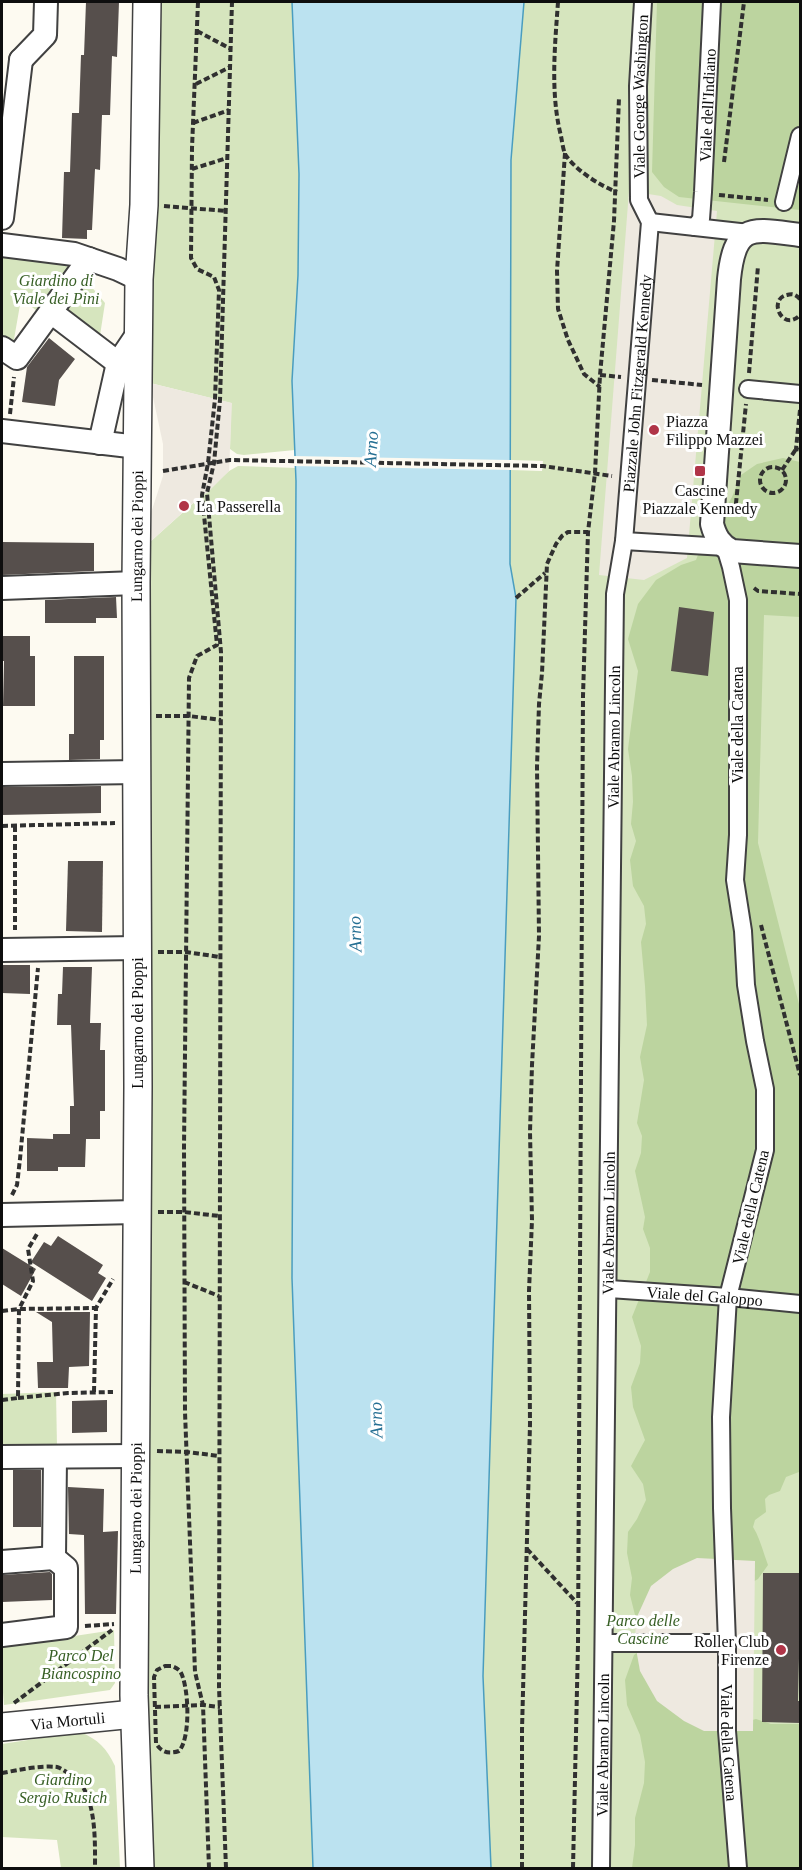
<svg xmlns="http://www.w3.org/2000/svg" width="802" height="1870" viewBox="0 0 802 1870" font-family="Georgia,serif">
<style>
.green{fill:#d6e5be}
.forest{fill:#bcd49f}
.plaza{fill:#eee9e0}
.water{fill:#bbe2f0;stroke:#4a9dbf;stroke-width:1.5}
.pier{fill:#fdfaf1}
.building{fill:#564f4c}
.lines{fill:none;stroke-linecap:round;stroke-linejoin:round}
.pedestrian-casing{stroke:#414141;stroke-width:20}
.minor-casing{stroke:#414141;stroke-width:26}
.tertiary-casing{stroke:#414141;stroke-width:30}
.path{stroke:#303030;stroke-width:4;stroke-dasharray:6 3;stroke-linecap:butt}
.pedestrian{stroke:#fff;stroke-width:16}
.minor{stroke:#fff;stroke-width:22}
.tertiary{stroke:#fff;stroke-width:27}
.poi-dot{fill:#b03548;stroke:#fff;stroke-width:2}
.labels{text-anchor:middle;stroke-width:6;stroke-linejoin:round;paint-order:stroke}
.street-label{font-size:16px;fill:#0e0e0e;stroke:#fff}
.park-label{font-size:16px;font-style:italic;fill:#375f25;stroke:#fff}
.poi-label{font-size:16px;fill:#0e0e0e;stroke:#fff;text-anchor:start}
.water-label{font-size:18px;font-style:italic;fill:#256f93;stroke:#fff}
</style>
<rect width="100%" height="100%" fill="#fdfaf1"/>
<g class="green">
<path d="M159 2H292L299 173 298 275 292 381 295 450 244 455 237 454 230 449 231 403 150 383Z"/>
<path d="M524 2H800V1868H491L483 1676 516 598 510 564 511 470 542 471 543 461 511 460V160Z"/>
<path d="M2 254 69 260 105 303 97 355 21 299 13 345 2 337Z"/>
<path d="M238 466 296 468 292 1278 313 1868H150L146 1713 148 700 150 542 229 471Z"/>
<path d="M56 1392 57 1447H2V1394Z"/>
<path d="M114 1630 115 1683 110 1690 4 1705 2 1680V1647Z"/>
<path d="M80 1732C98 1739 107 1749 115 1766L120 1868H61L57 1840 2 1837V1744Z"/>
</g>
<g class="forest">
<path d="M657 2H800V175L797 185 800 186V210L679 197 664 187 652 172Z"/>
<path d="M783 458 800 462V617L764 615 758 843 800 1008V1474L799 1472 786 1477 780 1491 769 1495 765 1499 766 1512 755 1520 753 1527C760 1538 763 1552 768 1565L758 1579 742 1588 638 1627 630 1595 632 1578 627 1553 628 1532 637 1519 646 1500 643 1484 631 1466 645 1440 633 1407 631 1387 640 1363 641 1346 632 1317 650 1272V1248L643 1229 645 1217 635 1171 641 1153 642 1136 637 1123 644 1080 640 1057 647 1025 645 986 641 942 646 924 644 906 633 886 630 860 636 841 631 824 633 802 632 776 628 749 638 671 628 639 638 604 656 580 681 565 696 560 707 531 720 518 732 497 741 475 757 464Z"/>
<path d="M638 1652 749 1721 756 1719 771 1724H800V1868H632L635 1845V1818L644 1783 645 1762 640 1735 627 1705 625 1680 634 1655Z"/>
</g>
<g class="plaza">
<path d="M629 191 661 196 677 205 717 211 687 558 644 580 599 575Z"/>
<path d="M150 383 232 403 229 471 207 493 202 495 150 542V516L163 476V444Z"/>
<path d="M697 1558 755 1561 753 1731H704L684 1721 657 1701 640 1671 635 1643 636 1619 651 1586 673 1569Z"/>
</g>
<path class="water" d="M292 2H524L511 160 510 564 516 598 483 1676 491 1868H313L292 1278 296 481 292 381 298 275 299 174Z"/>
<path class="pier" d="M292 456 514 460V470L293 466Z"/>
<g class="building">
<path d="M86 2H119L117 57 112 56 110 115H102L100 170 95 169 92 230H87V239L62 238 64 172H70L72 113H79L81 55H84Z"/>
<path d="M49 338 75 359 59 380 55 406 22 402 27 367Z"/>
<path d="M2 542 94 543V571L2 575Z"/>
<path d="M116 597 117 618H96V623H45V600Z"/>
<path d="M679 607 714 612 708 676 671 671Z"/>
<path d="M2 636H30V656H35V706H3L4 661H2Z"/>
<path d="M74 656H104V740H100V759L69 760V734H74Z"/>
<path d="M101 786V813L2 815V787Z"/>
<path d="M68 861H103L102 932 66 931Z"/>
<path d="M2 965H30V994L2 993Z"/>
<path d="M63 967H92L90 1023H101L100 1050H105V1111H100V1139H86L85 1167H58V1171H27V1138L53 1139V1134H70V1106H74L71 1025H57L58 994H62Z"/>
<path d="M58 1236 103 1265 98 1273 106 1278 92 1301 31 1262 44 1242 51 1246Z"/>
<path d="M2 1248 36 1269 21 1296 2 1284Z"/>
<path d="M36 1312H90L89 1366 69 1367 68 1388H38L37 1362H53L52 1322Z"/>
<path d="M107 1400V1432L72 1433V1401Z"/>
<rect x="13" y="1470" width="28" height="57"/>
<path d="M68 1487 104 1489 103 1532 118 1531 116 1614H85L84 1535 69 1534Z"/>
<path d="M50 1572 52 1574V1600L2 1602V1575Z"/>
<path d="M763 1573H801L798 1701H801V1723L762 1722Z"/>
</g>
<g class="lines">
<defs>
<g id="pedestrian">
<path d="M784 202 800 136"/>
<path d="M650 222 749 233"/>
<path id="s1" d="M695 227 701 219 703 192 712 2"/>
<path d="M748 389 800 394"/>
<path id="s2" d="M624 541 725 547 731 567 738 600V835L735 880 743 931 746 985 755 1041 765 1089V1150L728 1297 721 1417 722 1508 727 1643V1731L738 1868"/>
<path id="s3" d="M609 1289 728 1297 800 1304"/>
<path d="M604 1643H727"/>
<path id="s4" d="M601 1868 615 594 624 541 650 222 639 200 638 86 643 2"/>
</g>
<g id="minor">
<path d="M21 60 45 35 46 2"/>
<path d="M2 218 21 60"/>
<path d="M800 235C752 229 735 222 729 279L712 524C715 536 720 545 732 551L800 556"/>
<path d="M2 245 74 254 118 269 139 279"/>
<path d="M51 312 118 363"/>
<path d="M2 348 17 358 89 259"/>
<path d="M2 431 138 447"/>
<path d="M100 443 118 363 139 332"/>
<path d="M2 588 136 583"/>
<path d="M2 774 138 772"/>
<path d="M2 950 137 948"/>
<path d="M2 1215 136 1212"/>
<path d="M2 1457 135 1456"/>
<path d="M2 1562 54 1558"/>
<path d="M2 1635 66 1627V1568L54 1558 55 1457"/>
</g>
<g id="tertiary">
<path id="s5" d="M2 1727 134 1714"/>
<path id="s6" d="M140 1868 134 1695 138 1087 136 583 139 279 144 205 147 2"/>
</g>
</defs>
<use href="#pedestrian" class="pedestrian-casing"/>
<use href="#minor" class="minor-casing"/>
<use href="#tertiary" class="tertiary-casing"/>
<g class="path">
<path d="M198 2 192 148 191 258 197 269 214 277 219 290 215 399 208 463 202 495 217 645 197 656 189 678 184 1147 185 1412 195 1672 203 1705 209 1868"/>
<path d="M558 2C555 45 550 93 561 136 562 141 563 149 565 154 574 169 600 186 617 192"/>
<path d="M197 31 231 49"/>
<path d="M196 84 230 67"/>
<path d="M193 123 229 110"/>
<path d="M565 153 557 271 558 309 568 340 584 374 600 387"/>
<path d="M724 162 744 2"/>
<path d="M192 169 227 158"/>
<path d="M719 195 768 200"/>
<path d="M164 206 226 211"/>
<path d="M800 299C796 295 793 293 787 295 767 299 783 333 800 315"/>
<path d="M749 373 758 266"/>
<path d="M600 375 621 377"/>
<path d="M652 380 702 385"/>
<path d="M800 410 796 449 800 450"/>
<path d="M10 414 14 377"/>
<circle cx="773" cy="480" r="13"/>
<path d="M782 470 796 449"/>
<path d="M163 471 230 460 543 466 612 476"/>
<path d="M735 513 746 404"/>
<path d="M754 588 758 591 800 594"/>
<path d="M516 598 545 573"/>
<path d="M156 716H189L221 720"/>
<path d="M2 826 115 823"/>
<path d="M15 826V930"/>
<path d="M761 925 800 1075"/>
<path d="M158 952H186L220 957"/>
<path d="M12 1195 17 1185 20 1159 38 968"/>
<path d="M158 1212H184L219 1216"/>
<path d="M184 1282 219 1296"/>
<path d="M2 1311 19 1309 96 1308"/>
<path d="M94 1392 96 1308 113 1279"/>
<path d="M18 1398 68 1393 113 1392"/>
<path d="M2 1400 18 1398 19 1309 33 1281 28 1249 37 1234"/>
<path d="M157 1451 187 1452 219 1456"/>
<path d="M527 1549 577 1603"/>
<path d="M85 1626 114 1624"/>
<path d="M165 1666H172C176 1668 177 1668 180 1671 189 1685 191 1738 179 1751 170 1754 161 1753 156 1743L154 1677 157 1670Z"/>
<path d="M14 1703 112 1630"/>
<path d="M155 1707 203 1705 220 1707"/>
<path d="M2 1773C18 1770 41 1765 57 1767 61 1768 66 1772 70 1774 97 1790 95 1840 95 1868"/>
<path d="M226 1868 219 1687 221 652 207 493 214 463 220 400 232 2"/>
<path d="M522 1868V1730L530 1424 529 1291 532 1220 530 1132 532 1065 539 936 537 767 539 704 542 673 547 564 556 544 562 536 568 532H588"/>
<path d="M573 1868 578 1644 583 696 588 532 595 473 600 375 614 221 619 98"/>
</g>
<use href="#pedestrian" class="pedestrian"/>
<use href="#minor" class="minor"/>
<use href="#tertiary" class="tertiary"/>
</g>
<g class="poi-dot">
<circle cx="654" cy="430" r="6"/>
<rect x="694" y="465" width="12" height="12" rx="3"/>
<circle cx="184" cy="506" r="6"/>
<circle cx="781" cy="1650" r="6"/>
</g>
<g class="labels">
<g class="street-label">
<text dy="6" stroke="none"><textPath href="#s4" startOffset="1776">Viale George Washington</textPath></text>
<text dy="6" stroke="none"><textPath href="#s1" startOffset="124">Viale dell'Indiano</textPath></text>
<text dy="6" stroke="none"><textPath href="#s4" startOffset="1486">Piazzale John Fitzgerald Kennedy</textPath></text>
<text dy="6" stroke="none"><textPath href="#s6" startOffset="1332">Lungarno dei Pioppi</textPath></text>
<text transform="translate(737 725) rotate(-90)" y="6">Viale della Catena</text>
<text dy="6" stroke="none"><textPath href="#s4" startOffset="1131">Viale Abramo Lincoln</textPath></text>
<text transform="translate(137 1023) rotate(-90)" y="6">Lungarno dei Pioppi</text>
<text transform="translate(750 1207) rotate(-77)" y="6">Viale della Catena</text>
<text dy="6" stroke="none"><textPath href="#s4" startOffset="645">Viale Abramo Lincoln</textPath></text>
<text dy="6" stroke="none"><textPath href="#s3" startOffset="96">Viale del Galoppo</textPath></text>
<text dy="6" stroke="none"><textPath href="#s6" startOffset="360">Lungarno dei Pioppi</textPath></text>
<text dy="6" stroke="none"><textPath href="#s5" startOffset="66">Via Mortuli</textPath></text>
<text dy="6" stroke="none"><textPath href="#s4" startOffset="123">Viale Abramo Lincoln</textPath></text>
<text dy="6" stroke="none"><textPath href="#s2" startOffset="1306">Viale della Catena</textPath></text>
</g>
<g class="park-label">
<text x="56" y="286">Giardino di<tspan x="56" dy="18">Viale dei Pini</tspan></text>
<text x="643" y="1626">Parco delle<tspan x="643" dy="18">Cascine</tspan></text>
<text x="81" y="1661">Parco Del<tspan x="81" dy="18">Biancospino</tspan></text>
<text x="63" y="1785">Giardino<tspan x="63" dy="18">Sergio Rusich</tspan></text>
</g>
<g class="poi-label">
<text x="666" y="427">Piazza<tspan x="666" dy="18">Filippo Mazzei</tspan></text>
<text x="700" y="496" text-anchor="middle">Cascine<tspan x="700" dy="18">Piazzale Kennedy</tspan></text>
<text x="196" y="512">La Passerella</text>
<text x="769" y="1647" text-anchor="end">Roller Club<tspan x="769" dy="18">Firenze</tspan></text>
</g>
<g class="water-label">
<text transform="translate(371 449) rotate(-86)" y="6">Arno</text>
<text transform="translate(355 934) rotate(-92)" y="6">Arno</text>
<text transform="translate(376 1420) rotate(-92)" y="6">Arno</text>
</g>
</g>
<rect width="802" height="1870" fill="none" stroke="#0e0e0e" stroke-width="6"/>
</svg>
